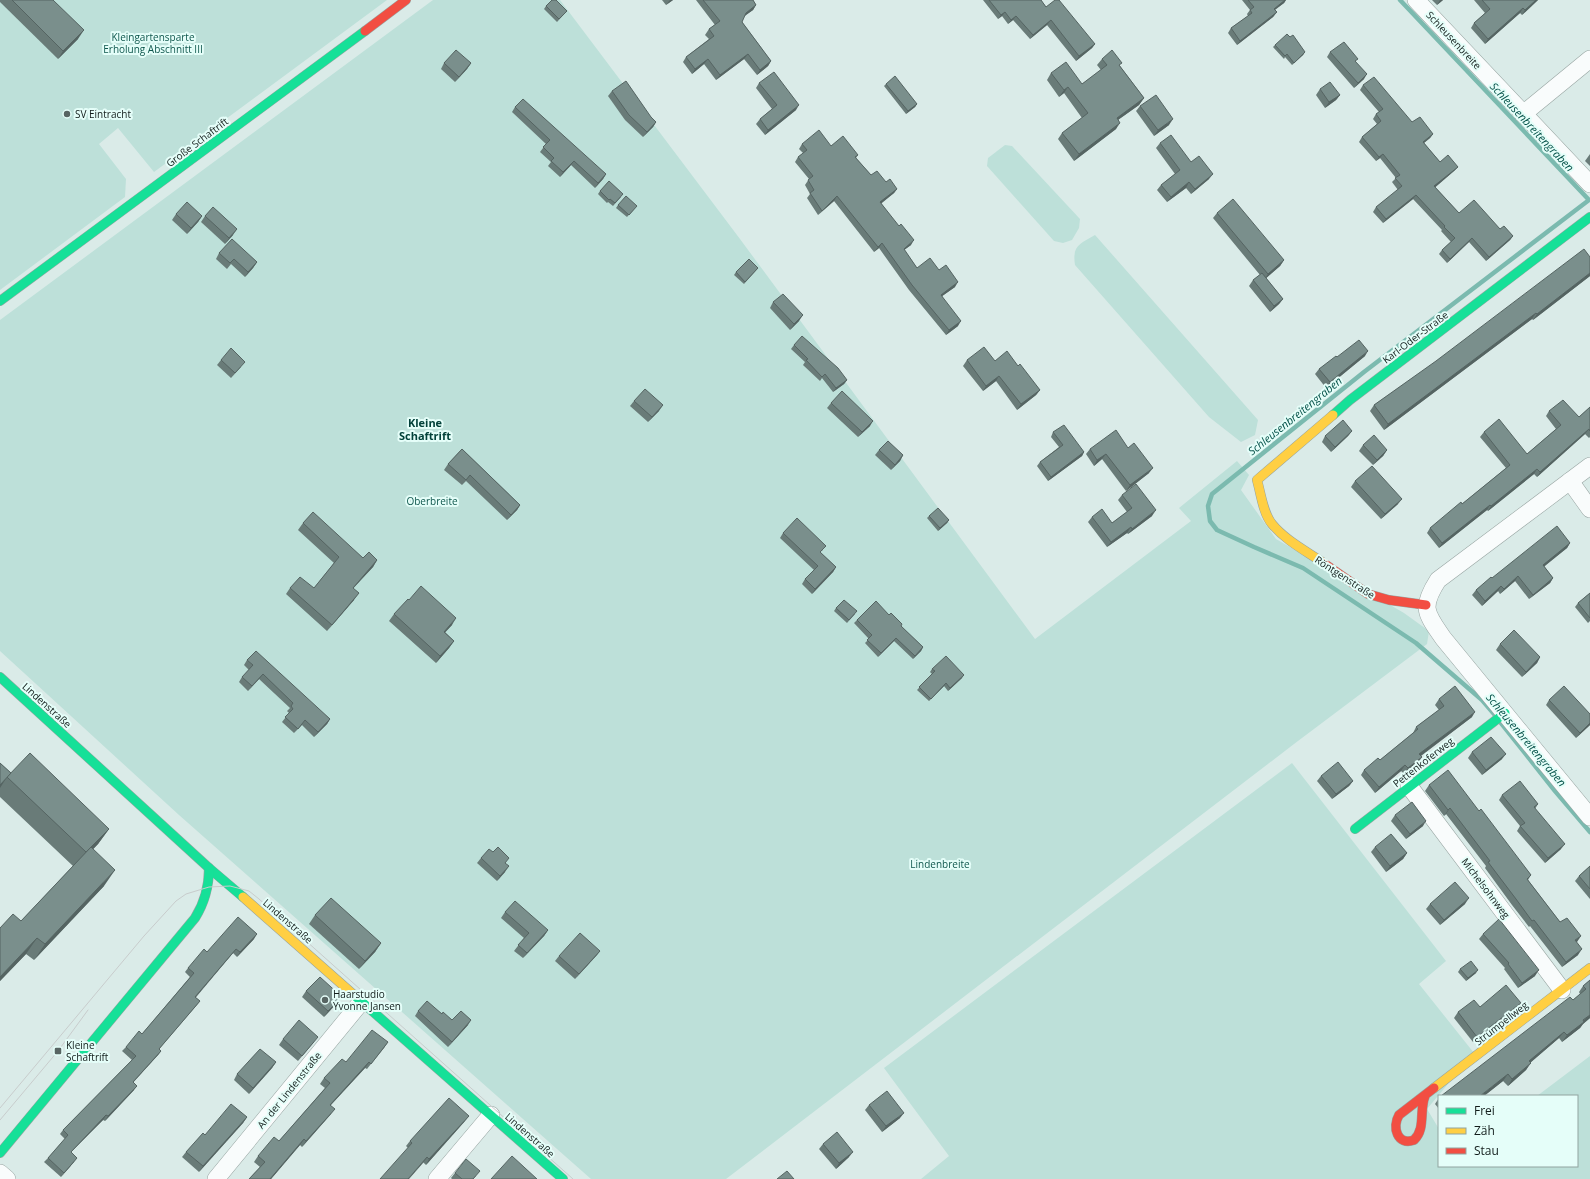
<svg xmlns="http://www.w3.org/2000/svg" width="1590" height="1179" viewBox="0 0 1590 1179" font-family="'Open Sans',sans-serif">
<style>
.green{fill:#bde0d9}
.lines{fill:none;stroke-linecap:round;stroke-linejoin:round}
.stream{stroke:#7bbaaf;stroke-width:4.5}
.street-casing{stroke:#97a4a1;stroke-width:18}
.fast-casing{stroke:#97a4a1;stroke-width:10}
.slow-casing{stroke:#97a4a1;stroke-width:10}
.jam-casing{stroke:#97a4a1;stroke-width:10}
.street{stroke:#f9fcfc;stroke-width:17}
.fast{stroke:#16e098;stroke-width:9}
.slow{stroke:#ffcf43;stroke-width:9}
.jam{stroke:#f24e42;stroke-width:9}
.tram{stroke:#c8cccc;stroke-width:1}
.wall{fill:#697b78}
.shaded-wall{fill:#556462}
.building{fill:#7a8f8c;stroke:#556462}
.poi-dot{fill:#586563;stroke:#e5fef9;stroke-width:1.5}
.labels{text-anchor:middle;stroke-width:4;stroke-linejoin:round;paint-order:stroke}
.park-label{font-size:10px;fill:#0f574d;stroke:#e5fef9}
.street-label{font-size:10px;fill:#121d1b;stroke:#e5fef9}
.poi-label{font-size:10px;fill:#121d1b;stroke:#e5fef9;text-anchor:start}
.water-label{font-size:11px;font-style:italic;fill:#035047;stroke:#e5fef9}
.neighbourhood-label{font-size:11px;font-weight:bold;fill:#024139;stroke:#e5fef9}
</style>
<rect width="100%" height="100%" fill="#daebe8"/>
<g class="green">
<path d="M0 0H387L154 172 118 128 99 144 126 179 125 197 0 290Z"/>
<path d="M433 0H560L740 239 1035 639 1191 521 1179 508 1237 461 1249 475 1241 490 1276 539 1404 613 1429 631 1427 644 1294 744 726 1179H591L179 815 0 651V320Z"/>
<path d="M1005 145 1012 146 1080 219 1079 228 1072 240 1063 243 1054 241 987 166 988 158Z"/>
<path d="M1095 235 1258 420 1255 435 1241 442 1209 417 1075 265C1072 245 1080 244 1095 235Z"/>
<path d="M1292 763 1446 961 1419 984 1474 1053 1427 1109 1439 1129V1166H1577V1096H1537L1590 1056V1179H921L949 1156 884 1068Z"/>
</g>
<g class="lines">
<g class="stream">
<path d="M1400 0 1589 200 1364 372 1212 494 1208 506 1210 521 1217 530 1254 547 1303 568 1416 643 1482 700 1494 714"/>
<path d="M1501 723 1555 791 1590 832"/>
</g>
<defs>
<g id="street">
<path d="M1416 0 1590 184"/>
<path d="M1523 114 1590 59"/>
<path d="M1590 466 1438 580C1420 608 1426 613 1443 638L1590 817"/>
<path d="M1570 481 1590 509"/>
<path d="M1409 786 1562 990"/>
<path d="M0 1173 7 1179"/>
<path d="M216 1179 362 1001"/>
<path d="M437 1179 491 1115"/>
</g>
<g id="fast">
<path d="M0 301 365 31"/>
<path d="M1333 415 1350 400 1590 217"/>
<path d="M0 677 209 868 243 897"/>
<path d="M1355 829 1505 713"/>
<path d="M354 995 563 1179"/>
<path d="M0 1153 195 918C205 902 209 887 209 868"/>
</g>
<g id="slow">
<path d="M1322 562C1306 551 1285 540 1272 524 1263 513 1261 494 1257 480L1333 415"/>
<path d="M243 897 354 995"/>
<path d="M1434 1088 1590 968"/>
</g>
<g id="jam">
<path d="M365 31 406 0"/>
<path d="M1322 562 1368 594 1389 600 1426 605"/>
<path d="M1425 1096C1419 1110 1426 1129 1414 1140 1397 1146 1392 1127 1399 1115L1434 1088"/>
</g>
</defs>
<use href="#street" class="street-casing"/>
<use href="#fast" class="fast-casing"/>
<use href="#slow" class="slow-casing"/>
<use href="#jam" class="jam-casing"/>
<use href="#street" class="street"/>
<use href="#fast" class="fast"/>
<use href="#slow" class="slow"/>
<use href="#jam" class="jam"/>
<g class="tram">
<path d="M0 1108 144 936 176 901 186 894 209 887 230 886 249 891 259 899 573 1179"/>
<path d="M0 1120 58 1051 88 1010"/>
</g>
</g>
<g class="wall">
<path d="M0 0H53L78 39 58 59 0 2Z"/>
<path d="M662 0H673L666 5Z"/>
<path d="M696 0H753L756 5 753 10 744 16 742 22 771 61 768 66 757 75 744 59 716 80 704 64 692 74 683 62 686 57 709 39 705 35 709 29 715 25Z"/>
<path d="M983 0H1041L1046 7 1095 44 1092 48 1076 61 1047 25 1030 39 1013 20 1008 24 1002 16 998 19Z"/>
<path d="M1242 0H1286L1284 3 1275 10 1277 12 1273 17 1237 45 1228 33 1231 28 1248 16 1247 14 1250 10Z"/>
<path d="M1432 0H1443L1437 5Z"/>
<path d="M1474 0H1538L1522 15 1520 13 1485 44 1471 28 1474 23 1485 13Z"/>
<path d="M546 6 567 11 557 22 544 9Z"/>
<path d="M1275 45 1305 52 1303 55 1292 65 1285 57 1284 59 1273 47Z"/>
<path d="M1330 52 1364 79 1354 88 1327 57Z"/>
<path d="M1102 59 1120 66 1144 98 1139 105 1118 120 1116 129 1074 161 1058 139 1062 133 1082 118 1064 93 1059 97 1047 80 1051 73 1082 84 1101 70 1097 65Z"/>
<path d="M444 63H471L467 69 455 82 441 69Z"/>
<path d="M759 83 796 110 765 135 756 124 760 119 772 109 756 88Z"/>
<path d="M886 84 917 104 915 107 906 114 884 86Z"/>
<path d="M1363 85 1412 122 1433 134 1430 138 1424 143 1440 162 1458 167 1454 171 1435 187 1459 213 1500 229 1513 236 1510 240 1486 261 1469 242 1447 263 1439 254 1442 250 1451 242 1441 231 1442 230 1413 199 1383 223 1373 212 1376 207 1398 190 1392 182 1396 178 1380 158 1376 161 1359 142 1362 137 1377 124 1373 119 1376 114 1379 112 1360 90Z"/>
<path d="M1320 89 1340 95 1336 100 1325 108 1316 95Z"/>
<path d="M612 91 651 117 656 122 653 127 643 137 625 120 608 96Z"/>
<path d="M1140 106 1169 125 1154 136 1136 111Z"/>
<path d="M515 107 606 174 603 179 595 188 571 165 560 177 548 166 551 162 540 152 546 144 512 112Z"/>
<path d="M1160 143 1209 179 1191 194 1186 188 1167 202 1157 190 1161 185 1175 174 1156 148Z"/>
<path d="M802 144 831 146 858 155 856 158 871 175 897 189 894 193 881 203 911 245 904 250 917 268 939 270 955 287 942 296 958 326 946 335 909 290 879 248 874 252 834 201 818 215 807 198 810 194 805 185 809 179 795 162 798 157 803 153 799 149Z"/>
<path d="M1590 154V166L1585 161Z"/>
<path d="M600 191 621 197 613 206 608 202 607 203 598 194Z"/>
<path d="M618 205 635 208 627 217 616 208Z"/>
<path d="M1217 213 1284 260 1280 266 1266 278 1283 299 1279 304 1270 312 1249 286 1253 280 1260 275 1213 218Z"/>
<path d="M176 214 202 216 198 222 187 234 172 220Z"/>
<path d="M205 216 233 235 225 244 201 222Z"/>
<path d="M219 253 257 262 253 268 245 277 231 264 227 269 216 259Z"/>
<path d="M1590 257V276L1533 320 1532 319 1384 430 1370 411 1374 405Z"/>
<path d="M758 268 744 284 734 275 736 272Z"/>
<path d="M773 302 799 321 790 330 770 308Z"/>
<path d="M794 345 847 380 844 384 833 392 822 378 820 381 803 365 805 362 791 349Z"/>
<path d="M1365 356 1326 388 1315 374 1319 369 1337 357Z"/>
<path d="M221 360 241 367 231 378 217 365Z"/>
<path d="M967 360 995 361 1018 366 1040 390 1036 395 1017 410 996 381 983 391 963 366Z"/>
<path d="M634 401 659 411 648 422 630 406Z"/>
<path d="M831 403 870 426 858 437 827 408Z"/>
<path d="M1590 407V437L1589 438 1585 434 1537 477 1534 474 1488 511 1487 510 1439 548 1427 533 1430 528 1462 504 1506 468 1480 437 1484 432 1527 454 1556 429 1546 416 1549 411 1579 417Z"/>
<path d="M1352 431 1348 436 1331 452 1322 442 1325 436Z"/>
<path d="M1053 432 1084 452 1082 456 1048 481 1037 466 1040 462 1059 447 1051 437Z"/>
<path d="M1363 445 1387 450 1383 456 1373 465 1359 451Z"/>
<path d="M1128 448 1149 473 1126 491 1102 459 1094 466 1086 454 1090 449Z"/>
<path d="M462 449 520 505 517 510 507 520 466 481 462 485 444 470 448 464Z"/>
<path d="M879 450 903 455 900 461 891 470 875 455Z"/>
<path d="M1355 481 1398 504 1381 519 1351 487Z"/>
<path d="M1122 495 1152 516 1128 534 1127 533 1107 547 1088 522 1092 517 1112 523 1127 512 1118 500Z"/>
<path d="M929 516 949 520 947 523 938 531 927 518Z"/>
<path d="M303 523 363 558 377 560 373 567 353 588 354 600 327 631 286 594 290 588H314L334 563 298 530Z"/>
<path d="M783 533 823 550 820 552 836 567 833 572 812 594 802 584 805 579 814 570 780 538Z"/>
<path d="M1570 543 1567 548 1544 566 1553 578 1550 583 1529 599 1515 581 1500 594 1498 591 1482 606 1472 595 1476 590 1492 578Z"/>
<path d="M1590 593V621L1588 623 1575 607 1578 603Z"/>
<path d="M836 608 855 614 847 623 834 611Z"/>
<path d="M394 614 452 625 445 632 454 641 449 648 436 663 389 621Z"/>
<path d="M889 615 923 647 921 651 913 659 894 641 878 657 865 643 869 639 854 623 857 620Z"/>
<path d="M1500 644 1540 657 1537 663 1522 677 1496 650Z"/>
<path d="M247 660 330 719 327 724 314 737 302 725 294 733 282 722 289 713 287 711 290 708 259 679 248 691 239 682 242 677 249 670 244 665Z"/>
<path d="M932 669 962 678 948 691 944 686 929 701 917 690 932 674 930 672Z"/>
<path d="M1439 699 1472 717 1421 756 1418 763 1404 774 1401 771 1375 793 1361 775 1364 770 1380 760 1413 733 1416 727 1439 710 1435 705Z"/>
<path d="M1549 700 1590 725 1576 738 1546 705Z"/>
<path d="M1472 752 1502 759 1482 775 1468 758Z"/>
<path d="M0 763 11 773 109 829 98 844 93 849 104 886 34 960 26 954 0 981V928L21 921 73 866 0 797Z"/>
<path d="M1321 776 1353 781 1349 786 1332 799 1317 781Z"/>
<path d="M1429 785 1479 811 1531 875 1528 880 1560 922 1577 942H1576L1578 955 1562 967 1530 926 1529 927 1512 905 1485 868 1486 866 1446 814 1444 816 1425 791Z"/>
<path d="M1502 795 1538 804 1535 809 1561 849 1545 863 1517 831 1520 826 1499 800Z"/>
<path d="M1395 815 1423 826 1406 839 1391 821Z"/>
<path d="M1375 847 1407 853 1403 859 1386 872 1371 852Z"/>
<path d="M481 858 505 863V872L497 881 477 863Z"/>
<path d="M1590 866V899L1575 881 1579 876Z"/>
<path d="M1430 904H1465L1440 925 1426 909Z"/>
<path d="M505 912 548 930 544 936 523 958 514 951 524 938 501 918Z"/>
<path d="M315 915 381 943 375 952 359 969 309 924Z"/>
<path d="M1483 934 1535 976 1518 988 1504 969 1505 968 1479 939Z"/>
<path d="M254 939 237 957 233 953 195 997 200 1001 196 1006 159 1049 161 1051 158 1055 133 1082 134 1090 105 1121 103 1120 71 1152 74 1162 61 1177 44 1162 48 1158 65 1139 60 1134 63 1130 132 1060 122 1051 126 1047 142 1034 190 977 185 972 188 968 207 952Z"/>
<path d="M600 951 596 956 575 979 555 961 559 956Z"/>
<path d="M1460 969 1476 973 1466 981 1458 972Z"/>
<path d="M1590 980V1018L1583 1024 1580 1028 1562 1042 1559 1038 1530 1063 1526 1070 1508 1086 1503 1081 1484 1096 1573 1000 1580 994 1579 992 1583 986Z"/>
<path d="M306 991 338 1002 324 1017 302 997Z"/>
<path d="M1521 1003 1517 1008 1473 1042 1454 1018 1458 1012Z"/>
<path d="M418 1011 442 1014 452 1020 468 1025 448 1047 415 1016Z"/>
<path d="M283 1039 314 1042 298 1061 279 1045Z"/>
<path d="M388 1042 367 1069 365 1068 331 1105V1114L302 1147 300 1145 271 1179H249L260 1167 254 1162 258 1156 279 1141 325 1088 320 1084 324 1078 346 1062Z"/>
<path d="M276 1062 272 1068 249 1094 234 1080 237 1074Z"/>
<path d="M1439 1098V1109L1435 1104Z"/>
<path d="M869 1105 900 1118 882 1132 865 1110Z"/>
<path d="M247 1117 243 1123 199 1172 182 1157 186 1152 205 1135Z"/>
<path d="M465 1121 426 1165 406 1146 410 1141Z"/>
<path d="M823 1144 849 1157 836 1169 819 1149Z"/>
<path d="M455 1173 476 1176 473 1179H452L451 1178Z"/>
</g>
<g class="shaded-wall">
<path d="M670 0H673L666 5Z"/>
<path d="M1285 0H1286L1284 3 1270 13 1274 9Z"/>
<path d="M1440 0H1443L1437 5Z"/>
<path d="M1536 0H1538L1522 15 1525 10Z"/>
<path d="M756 5 753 10 742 18 746 13Z"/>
<path d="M1523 8 1520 13 1485 44 1488 39Z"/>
<path d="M1005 12 1002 16 998 19 1001 15Z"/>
<path d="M1277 12 1273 17 1237 45 1240 41Z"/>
<path d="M1016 16 1013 20 1008 24 1011 20Z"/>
<path d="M1051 20 1047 25 1030 39 1033 35Z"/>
<path d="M84 30 78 39 58 59 63 51Z"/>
<path d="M1095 44 1092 48 1076 61 1079 56Z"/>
<path d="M1305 52 1303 55 1292 65Z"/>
<path d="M748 54 744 59 716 80 720 75Z"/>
<path d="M708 59 704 64 692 74 695 69Z"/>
<path d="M771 61 768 66 757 75 760 70Z"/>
<path d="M471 63 467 69 455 82 459 77Z"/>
<path d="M1367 74 1364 79 1354 88 1358 83Z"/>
<path d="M1068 87 1064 93 1059 97 1064 90Z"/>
<path d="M1340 95 1336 100 1325 108 1329 102Z"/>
<path d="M1144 98 1139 105 1112 124 1117 118Z"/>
<path d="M917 104 915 107 906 114 908 111Z"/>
<path d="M799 105 796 110 765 135 768 130Z"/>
<path d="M1173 119 1169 125 1154 136 1158 130Z"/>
<path d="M656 122 653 127 643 137 647 132Z"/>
<path d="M1120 123 1116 129 1074 161 1079 154Z"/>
<path d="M1433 134 1430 138 1420 146 1423 142Z"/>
<path d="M1383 154 1380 158 1376 161 1379 157Z"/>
<path d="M574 161 571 165 560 177 563 172Z"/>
<path d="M1458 167 1454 171 1431 191 1434 186Z"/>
<path d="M606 174 603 179 595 188 598 183Z"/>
<path d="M1213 174 1209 179 1191 194 1195 189Z"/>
<path d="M1189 182 1186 188 1167 202 1171 197Z"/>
<path d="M897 189 894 193 877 207 880 202Z"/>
<path d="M1416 195 1413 199 1383 223 1386 219Z"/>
<path d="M837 196 834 201 818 215Z"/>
<path d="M202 216 198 222 187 234 191 228Z"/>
<path d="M237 229 233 235 225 244 229 238Z"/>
<path d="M1513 236 1510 240 1486 261 1489 257Z"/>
<path d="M1472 238 1469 242 1447 263 1450 259Z"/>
<path d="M914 240 911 245 900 253 904 249Z"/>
<path d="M882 243 879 248 874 252 878 247Z"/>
<path d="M1284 260 1280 266 1264 280 1268 274Z"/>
<path d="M257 262 253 268 245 277 248 272Z"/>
<path d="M1590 273V276L1533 320 1537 314Z"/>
<path d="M958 282 955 287 938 299 941 295Z"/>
<path d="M1283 299 1279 304 1270 312 1274 306Z"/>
<path d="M1536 313 1532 319 1384 430 1388 424Z"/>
<path d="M803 315 799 321 790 330 794 324Z"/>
<path d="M961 321 958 326 946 335 949 330Z"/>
<path d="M1368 351 1365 356 1326 388 1330 382Z"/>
<path d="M999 376 996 381 983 391 986 386Z"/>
<path d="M847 380 844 384 833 392 836 388Z"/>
<path d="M1040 390 1036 395 1017 410 1021 404Z"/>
<path d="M663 405 659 411 648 422 652 417Z"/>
<path d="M873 421 870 426 858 437 862 432Z"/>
<path d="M1589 429 1585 434 1537 477 1540 472Z"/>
<path d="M1352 431 1348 436 1331 452 1335 447Z"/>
<path d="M1387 450 1383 456 1373 465 1377 460Z"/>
<path d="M1084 452 1082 456 1048 481 1051 477Z"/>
<path d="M1106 454 1102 459 1094 466 1097 460Z"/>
<path d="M903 455 900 461 891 470Z"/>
<path d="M1153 468 1149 473 1126 491 1130 485Z"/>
<path d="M1537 469 1534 474 1488 511 1491 506Z"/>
<path d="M1402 499 1398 504 1381 519 1385 514Z"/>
<path d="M520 505 517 510 507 520 511 515Z"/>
<path d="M1490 505 1487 510 1439 548 1442 543Z"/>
<path d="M1156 510 1152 516 1128 534 1132 529Z"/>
<path d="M949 520 947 523 938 531 940 528Z"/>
<path d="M1131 527 1127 533 1107 547 1111 542Z"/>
<path d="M1570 543 1567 548 1540 570 1543 565Z"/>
<path d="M377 560 373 567 348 594 353 588Z"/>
<path d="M836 567 833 572 812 594 815 589Z"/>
<path d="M1518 576 1515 581 1500 594 1504 589Z"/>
<path d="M1553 578 1550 583 1529 599 1533 595Z"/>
<path d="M1501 586 1498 591 1482 606 1485 601Z"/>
<path d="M359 593 354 600 327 631 332 625Z"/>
<path d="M456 618 452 625 439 639 444 632Z"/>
<path d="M896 638 894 641 878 657 881 653Z"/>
<path d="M454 641 449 648 436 663 440 656Z"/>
<path d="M923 647 921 651 913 659 915 656Z"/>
<path d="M1540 657 1537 663 1522 677 1526 672Z"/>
<path d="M263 674 259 679 248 691 252 686Z"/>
<path d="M964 675 962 678 948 691 950 688Z"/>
<path d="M946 683 944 686 929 701 931 699Z"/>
<path d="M1475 712 1472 717 1415 760 1419 754Z"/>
<path d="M330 719 327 724 314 737 318 732Z"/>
<path d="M1590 723V725L1576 738 1580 733Z"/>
<path d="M1506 754 1502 759 1482 775 1486 770Z"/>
<path d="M1422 757 1418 763 1404 774 1408 768Z"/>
<path d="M1405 765 1401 771 1375 793 1379 787Z"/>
<path d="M7 777 0 788V785Z"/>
<path d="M1353 781 1349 786 1332 799 1336 794Z"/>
<path d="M1450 808 1446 814 1444 816 1448 810Z"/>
<path d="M1426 821 1423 826 1406 839 1410 834Z"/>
<path d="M109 829 98 844 75 868 86 852Z"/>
<path d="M1565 844 1561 849 1545 863 1548 858Z"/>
<path d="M1407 853 1403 859 1386 872 1390 866Z"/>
<path d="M509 866 505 872 497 881 500 876Z"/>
<path d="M115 870 104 886 34 960 45 944Z"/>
<path d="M1469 898 1465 904 1440 925 1444 920Z"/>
<path d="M548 930 544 936 523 958 527 953Z"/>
<path d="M257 934 254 939 237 957 240 952Z"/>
<path d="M1581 936 1577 942 1571 946 1575 940Z"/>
<path d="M37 938 26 954 0 981V977Z"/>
<path d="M381 943 375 952 359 969 365 961Z"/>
<path d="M236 949 233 953 192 1002 195 997Z"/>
<path d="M1582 949 1578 955 1562 967 1566 962Z"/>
<path d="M600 951 596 956 575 979 579 974Z"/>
<path d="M1478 970 1476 973 1466 981 1468 978Z"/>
<path d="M1539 970 1535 976 1518 988 1522 983Z"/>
<path d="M342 997 338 1002 324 1017 328 1011Z"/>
<path d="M1521 1003 1517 1008 1473 1042 1477 1037Z"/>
<path d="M1590 1015V1018L1583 1024 1580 1028 1562 1042 1567 1035Z"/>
<path d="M471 1020 468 1025 448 1047 452 1042Z"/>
<path d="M1564 1032 1559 1038 1524 1068 1529 1061Z"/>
<path d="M388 1042 384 1048 367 1069 371 1064Z"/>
<path d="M161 1051 158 1055 130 1086 133 1082Z"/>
<path d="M276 1062 272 1068 249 1094 253 1088Z"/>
<path d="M369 1062 365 1068 326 1110 330 1105Z"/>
<path d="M1531 1063 1526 1070 1508 1086 1512 1079Z"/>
<path d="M1508 1074 1503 1081 1484 1096H1480Z"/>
<path d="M137 1086 134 1090 105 1121 108 1116Z"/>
<path d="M335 1109 331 1114 302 1147 306 1141Z"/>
<path d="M904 1113 900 1118 882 1132 886 1126Z"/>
<path d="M106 1115 103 1120 67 1156 71 1152Z"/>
<path d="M469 1116 465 1121 426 1165 429 1159Z"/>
<path d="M247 1117 243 1123 199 1172 203 1166Z"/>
<path d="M304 1139 300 1145 271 1179H270Z"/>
<path d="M853 1152 849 1157 836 1169 839 1163Z"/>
<path d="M427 1157 423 1163 409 1179H408Z"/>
<path d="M77 1158 74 1162 61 1177 64 1173Z"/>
</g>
<g class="building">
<path d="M12 0H53L84 30 63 51Z"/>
<path d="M552 0H556L567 11 559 19 546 6Z"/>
<path d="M703 0H753L756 5 746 13 742 22 771 61 760 70 748 54 720 75 708 59 695 69 686 57 714 36 709 29 720 21Z"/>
<path d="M989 0H1041L1046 7 1055 0H1059L1095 44 1079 56 1051 20 1033 35 1016 16 1011 20 1005 12 1001 15Z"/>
<path d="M1248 0H1285L1274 9 1277 12 1240 41 1231 28 1252 13 1250 10 1254 7Z"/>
<path d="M1482 0H1536L1525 10 1523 8 1488 39 1474 23 1490 9Z"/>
<path d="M1287 34 1290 37 1293 35 1305 52 1294 63 1287 54 1285 56 1275 45Z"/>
<path d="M1344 42 1358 59 1355 61 1367 74 1358 83 1330 52Z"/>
<path d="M456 50 471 63 459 77 444 63Z"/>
<path d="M1112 50 1122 63 1119 65 1144 98 1117 118 1120 123 1079 154 1062 133 1088 113 1068 87 1064 90 1051 73 1066 62 1082 84 1107 65 1102 59Z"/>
<path d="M774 72 799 105 768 130 760 119 777 105 759 83Z"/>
<path d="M895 76 917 104 908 111 886 84Z"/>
<path d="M1374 77 1412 122 1420 117 1433 134 1423 142 1440 162 1448 155 1458 167 1434 186 1459 213 1474 200 1500 229 1504 226 1513 236 1489 257 1472 238 1450 259 1442 250 1455 238 1444 227 1445 226 1416 195 1386 219 1376 207 1402 186 1395 178 1400 175 1383 154 1379 157 1362 137 1381 121 1376 114 1383 109 1363 85Z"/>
<path d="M626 81 651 117 656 122 647 132 629 115 612 91Z"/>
<path d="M1330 82 1340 95 1329 102 1320 89Z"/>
<path d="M1156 95 1173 119 1158 130 1140 106Z"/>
<path d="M523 99 606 174 598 183 574 161 563 172 551 161 554 158 543 147 550 140 515 107Z"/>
<path d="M819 130 831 146 843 136 858 155 855 157 871 175 877 171 886 182 890 179 897 189 880 202 899 226 901 224 914 240 904 249 917 268 930 258 939 270 946 265 958 282 941 295 961 321 949 330 912 285 882 243 878 247 837 196 822 211 810 193 814 190 808 180 813 176 798 157 807 150 802 144Z"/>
<path d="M1171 135 1191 162 1199 156 1213 174 1195 189 1189 182 1171 197 1161 185 1180 170 1160 143Z"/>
<path d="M609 181 623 194 615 203 610 199 609 200 600 191Z"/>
<path d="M626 196 637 206 629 215 618 205Z"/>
<path d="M1233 199 1284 260 1268 274 1217 213Z"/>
<path d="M187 202 202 216 191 228 176 214Z"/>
<path d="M213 207 237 229 229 238 205 216Z"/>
<path d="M232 239 257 262 248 272 234 259 230 263 219 253Z"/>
<path d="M1584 249 1590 257V273L1537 314 1536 313 1388 424 1374 405 1436 361Z"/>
<path d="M749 259 758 268 745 282 736 272Z"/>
<path d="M1262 273 1283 299 1274 306 1253 280Z"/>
<path d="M783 294 803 315 794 324 773 302Z"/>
<path d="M802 336 838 368 847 380 836 388 825 374 822 377 806 360 808 359 794 345Z"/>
<path d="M1359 340 1368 351 1330 382 1319 369 1336 356 1337 357Z"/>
<path d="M984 347 995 361 1007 351 1018 366 1020 364 1040 390 1021 404 999 376 986 386 967 360Z"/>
<path d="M231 348 245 362 235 373 221 360Z"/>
<path d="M645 389 663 405 652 417 634 401Z"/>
<path d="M842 391 873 421 862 432 831 403Z"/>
<path d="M1563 400 1579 417 1590 407V431L1589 429 1540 472 1537 469 1491 506 1490 505 1442 543 1430 528 1461 502 1462 504 1510 465 1484 432 1499 419 1527 454 1561 425 1549 411Z"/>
<path d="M1343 420 1352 431 1335 447 1325 436Z"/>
<path d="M1064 425 1084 452 1051 477 1040 462 1063 445 1053 432Z"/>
<path d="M1116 430 1128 448 1134 443 1153 468 1130 485 1106 454 1097 460 1090 449Z"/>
<path d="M1374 435 1387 450 1377 460 1363 445Z"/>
<path d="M888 441 903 455 895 465 879 450Z"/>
<path d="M462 449 520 505 511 515 470 475 466 480 448 464Z"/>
<path d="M1372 466 1402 499 1385 514 1355 481Z"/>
<path d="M1136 484 1156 510 1132 529 1131 527 1111 542 1092 517 1102 509 1112 523 1132 508 1122 495Z"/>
<path d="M938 508 949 520 940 528 929 516Z"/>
<path d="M313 512 363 558 369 552 377 560 353 588 359 593 332 625 290 588 300 577 314 588 339 557 303 523Z"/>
<path d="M797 518 826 546 820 552 836 567 815 589 805 579 818 566 783 533Z"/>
<path d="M1557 526 1570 543 1543 565 1553 578 1533 595 1518 576 1504 589 1501 586 1485 601 1476 590 1491 577 1492 578Z"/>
<path d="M421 586 456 618 444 632 454 641 440 656 394 614 408 599 409 600Z"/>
<path d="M1590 593V618L1578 603Z"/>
<path d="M844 600 857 611 849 620 836 608Z"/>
<path d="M876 601 889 615 891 613 902 624 901 626 923 647 915 656 896 638 881 653 867 640 872 635 857 620Z"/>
<path d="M1514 630 1540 657 1526 672 1500 644Z"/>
<path d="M256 651 330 719 318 732 305 720 298 729 285 717 293 709 291 706 293 703 263 674 252 686 242 677 253 665 247 660Z"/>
<path d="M946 656 964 675 950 688 946 683 931 699 919 687 935 671 932 669Z"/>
<path d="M1455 686 1475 712 1419 754 1422 757 1408 768 1405 765 1379 787 1364 770 1378 758 1380 760 1418 729 1416 727 1444 706 1439 699Z"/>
<path d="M1564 686 1590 714V723L1580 733 1549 700Z"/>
<path d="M1491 737 1506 754 1486 770 1472 752Z"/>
<path d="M30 753 109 829 86 852 7 777Z"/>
<path d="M1338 762 1353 781 1336 794 1321 776Z"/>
<path d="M0 763 11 773 0 785Z"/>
<path d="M1448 770 1479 811 1481 809 1531 875 1527 879 1560 922 1567 918 1581 936 1575 940 1582 949 1566 962 1534 920 1532 921 1516 899 1488 862 1490 861 1450 808 1448 810 1429 785Z"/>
<path d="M1520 781 1538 804 1534 807 1565 844 1548 858 1520 826 1525 823 1502 795Z"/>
<path d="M1412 802 1426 821 1410 834 1395 815Z"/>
<path d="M1391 834 1407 853 1390 866 1375 847Z"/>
<path d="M91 847 115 870 45 944 37 938 0 977V928L13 914 21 921Z"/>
<path d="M498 847 509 858 505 863 509 866 500 876 481 858 489 849 493 852Z"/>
<path d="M1590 866V889L1579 876Z"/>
<path d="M1455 882 1469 898 1444 920 1430 904Z"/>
<path d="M331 898 381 943 365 961 315 915Z"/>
<path d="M515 901 548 930 527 953 518 945 529 933 505 912Z"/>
<path d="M238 917 257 934 240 952 236 949 195 997 200 1001 159 1049 161 1051 133 1082 137 1086 108 1116 106 1115 71 1152 77 1158 64 1173 48 1158 68 1135 63 1130 136 1056 126 1047 139 1031 142 1034 194 973 188 968 204 949 207 952Z"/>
<path d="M1499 919 1539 970 1522 983 1508 964 1509 963 1483 934Z"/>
<path d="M580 933 600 951 579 974 559 956Z"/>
<path d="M1471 961 1478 970 1468 978 1460 969Z"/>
<path d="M320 977 342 997 328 1011 306 991Z"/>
<path d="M1590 980V1015L1583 1020 1584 1022 1567 1035 1564 1032 1529 1061 1531 1063 1512 1079 1508 1074 1480 1096H1441L1570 997 1573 1000 1586 989 1583 986Z"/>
<path d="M1506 985 1521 1003 1477 1037 1458 1012 1474 1000 1480 1007Z"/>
<path d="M427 1001 442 1014 443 1012 452 1020 461 1011 471 1020 452 1042 418 1011Z"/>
<path d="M299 1020 318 1037 302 1056 283 1039Z"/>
<path d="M372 1030 388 1042 371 1064 369 1062 330 1105 335 1109 306 1141 304 1139 270 1179H249L265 1162 258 1156 274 1137 279 1141 330 1083 324 1078 342 1059 346 1062Z"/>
<path d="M260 1049 276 1062 253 1088 237 1074Z"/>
<path d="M887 1091 904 1113 886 1126 869 1105Z"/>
<path d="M449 1098 469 1116 429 1159 427 1157 408 1179H380L412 1143 410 1141Z"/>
<path d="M231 1104 247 1117 203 1166 186 1152 203 1133 205 1135Z"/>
<path d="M837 1132 853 1152 839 1163 823 1144Z"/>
<path d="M512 1156 537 1179H491Z"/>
<path d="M466 1159 480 1171 473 1179H462L455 1173Z"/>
<path d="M787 1171 794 1179H777Z"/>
</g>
<g class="poi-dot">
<circle cx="67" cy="114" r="4"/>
<circle cx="325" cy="1000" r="4"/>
<rect x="54" y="1047" width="8" height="8" rx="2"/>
</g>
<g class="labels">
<g class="park-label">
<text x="153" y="41">Kleingartensparte<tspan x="153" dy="12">Erholung Abschnitt III</tspan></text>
<text x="432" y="505">Oberbreite</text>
<text x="940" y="868">Lindenbreite</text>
</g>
<g class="street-label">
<text transform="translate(1454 40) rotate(47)" y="4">Schleusenbreite</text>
<text transform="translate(197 142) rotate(-37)" y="4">Große Schaftrift</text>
<text transform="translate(1415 337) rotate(-37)" y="4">Karl-Oder-Straße</text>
<text transform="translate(1345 577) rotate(33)" y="4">Röntgenstraße</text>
<text transform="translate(47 705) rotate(42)" y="4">Lindenstraße</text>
<text transform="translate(1423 762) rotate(-38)" y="4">Pettenkoferweg</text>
<text transform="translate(1486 888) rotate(53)" y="4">Michelsohnweg</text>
<text transform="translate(288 921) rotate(41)" y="4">Lindenstraße</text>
<text transform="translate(1501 1023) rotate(-38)" y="4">Strümpellweg</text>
<text transform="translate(289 1090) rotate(-51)" y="4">An der Lindenstraße</text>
<text transform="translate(530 1135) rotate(41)" y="4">Lindenstraße</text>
</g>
<g class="poi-label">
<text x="75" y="118">SV Eintracht</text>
<text x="333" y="998">Haarstudio<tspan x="333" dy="12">Yvonne Jansen</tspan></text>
<text x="66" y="1049">Kleine<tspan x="66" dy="12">Schaftrift</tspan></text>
</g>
<g class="water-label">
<text transform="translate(1532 127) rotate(47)" y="4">Schleusenbreitengraben</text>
<text transform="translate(1295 416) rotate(-39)" y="4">Schleusenbreitengraben</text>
<text transform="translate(1526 740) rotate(50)" y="4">Schleusenbreitengraben</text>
</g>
<g class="neighbourhood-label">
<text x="425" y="427">Kleine<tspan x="425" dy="13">Schaftrift</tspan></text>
</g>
</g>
<rect x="1438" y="1095" width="140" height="72" fill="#e5fef9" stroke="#91a4a0"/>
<rect x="1446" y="1108" width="20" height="6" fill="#16e098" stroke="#91a4a0"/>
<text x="1474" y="1115" font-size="12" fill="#121d1b">Frei</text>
<rect x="1446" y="1128" width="20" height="6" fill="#ffcf43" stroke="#91a4a0"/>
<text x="1474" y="1135" font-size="12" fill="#121d1b">Zäh</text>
<rect x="1446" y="1148" width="20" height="6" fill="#f24e42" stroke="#91a4a0"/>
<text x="1474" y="1155" font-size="12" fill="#121d1b">Stau</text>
</svg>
